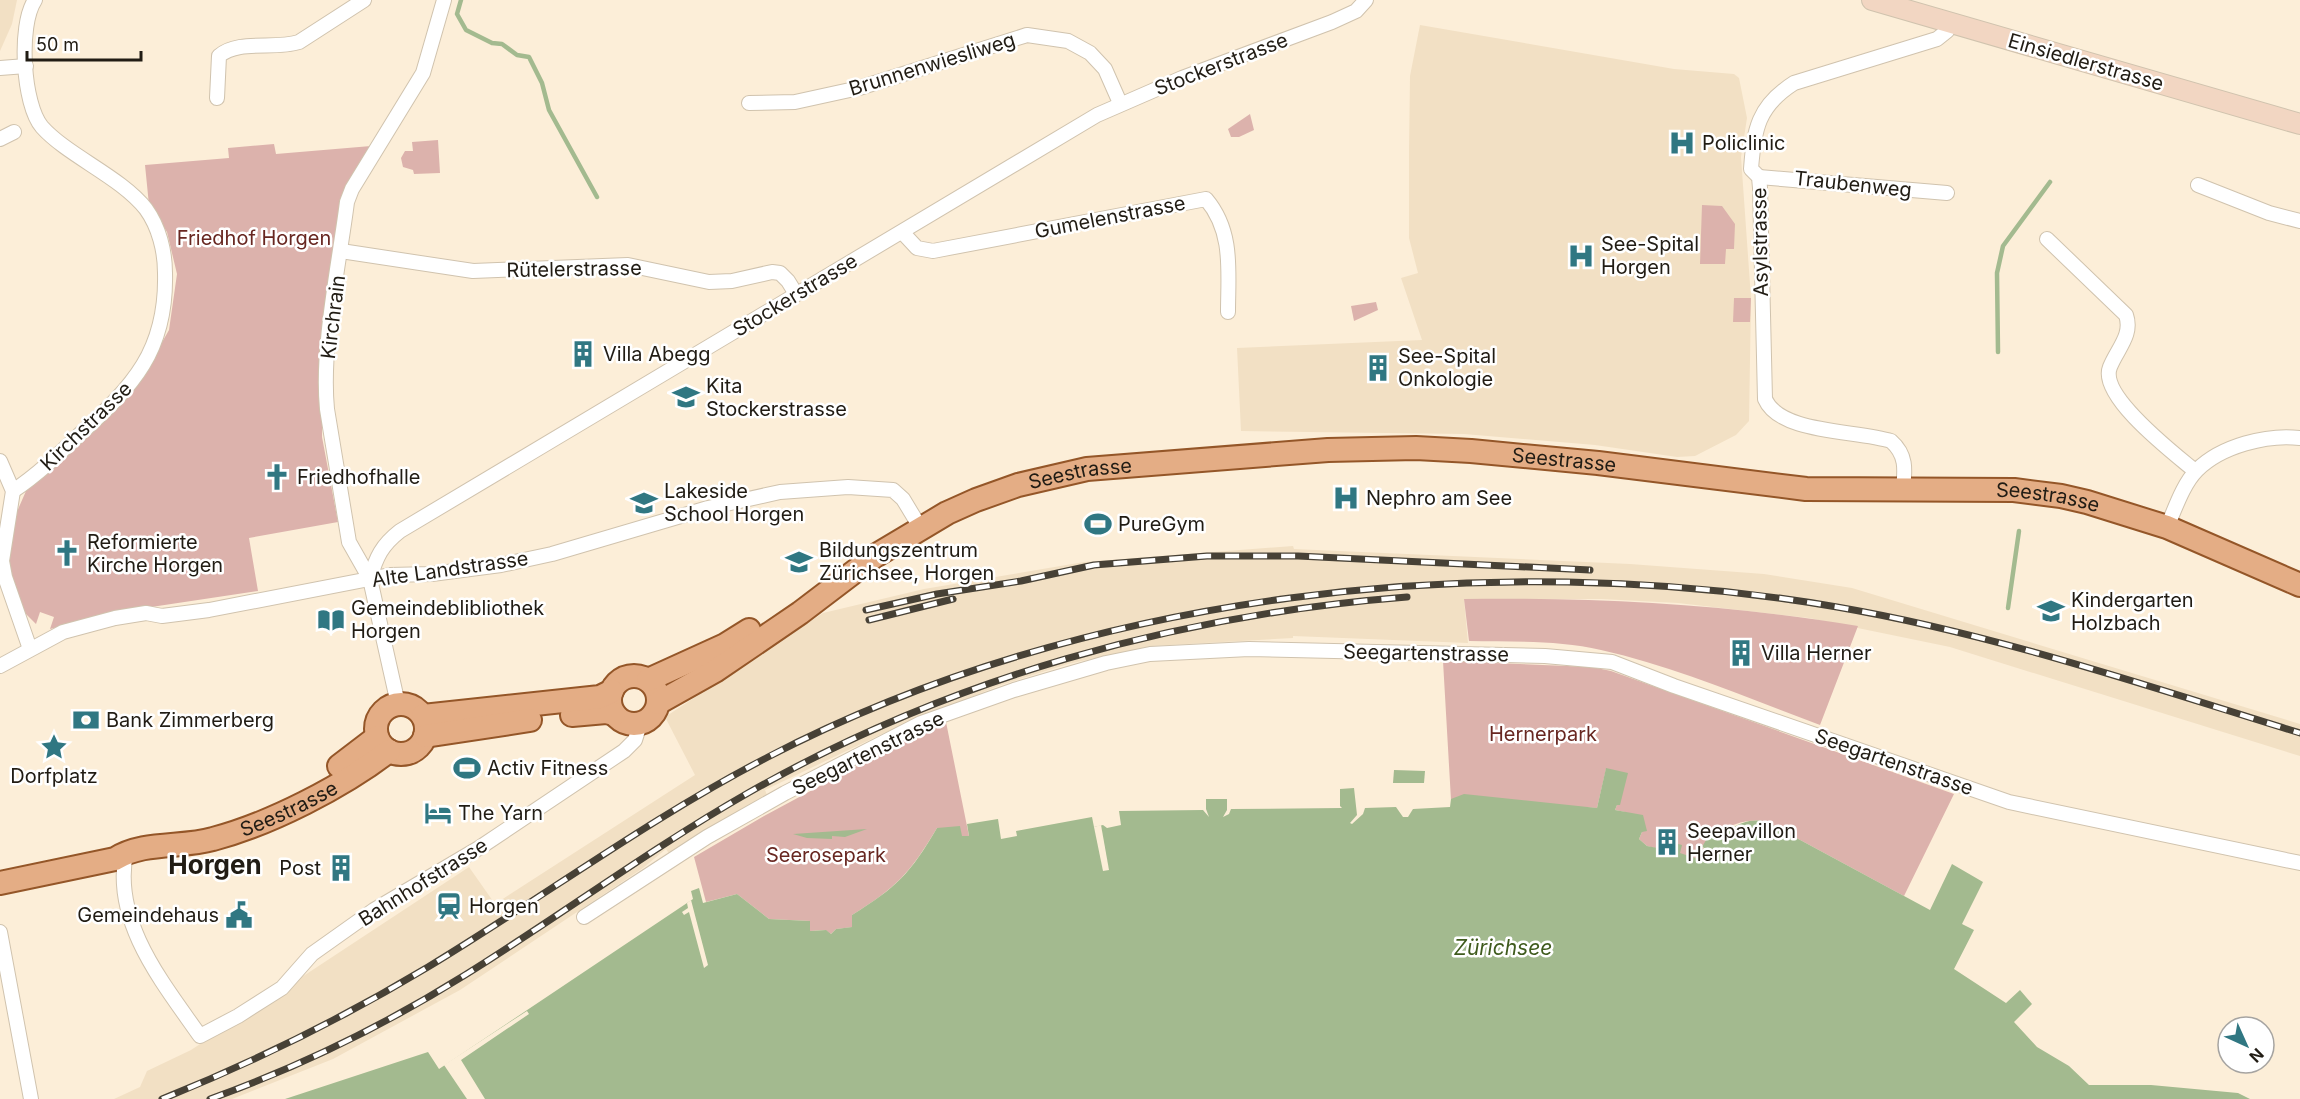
<svg xmlns="http://www.w3.org/2000/svg" width="2300" height="1099" viewBox="0 0 2300 1099" font-family="Inter,sans-serif">
<style>
.built{fill:#f2e0c4}
.green{fill:#dcb2ac}
.water{fill:#a3ba8f}
.pier{fill:#fceed8}
.lines{fill:none;stroke-linecap:round;stroke-linejoin:round}
.stream{stroke:#a3ba8f;stroke-width:4.5}
.street-casing{stroke:#d0c3ae;stroke-width:16}
.secondary-casing{stroke:#d0c3ae;stroke-width:22}
.primary-casing{stroke:#945628;stroke-width:26}
.street{stroke:#fff;stroke-width:14}
.secondary{stroke:#f2d6c2;stroke-width:20}
.primary{stroke:#e4ad85;stroke-width:22}
.rail-casing{stroke:#474136;stroke-width:7}
.rail{stroke:#fff;stroke-width:4.5;stroke-dasharray:14;stroke-linecap:butt}
.labels{text-anchor:middle;stroke-width:5;stroke-linejoin:round;paint-order:stroke}
.street-label{font-size:20px;fill:#211c14;stroke:#fff}
.poi-label{font-size:20px;fill:#211c14;stroke:#fff;text-anchor:start}
.park-label{font-size:20px;fill:#682721;stroke:#fff}
.water-label{font-size:21px;font-style:italic;fill:#3f5b1d;stroke:#fff}
.district-label{font-size:26px;font-weight:bold;fill:#211c14;stroke:#fff}
</style>
<rect width="100%" height="100%" fill="#fceed8"/>
<g class="built">
<path d="M0 0H17L12 24 0 51Z"/>
<path d="M1420 25 1674 69 1734 74 1739 78 1747 118 1741 157 1751 298 1749 421 1736 435 1695 456 1677 457 1595 445 1464 434 1241 431 1237 348 1422 340 1401 278 1418 273 1409 238V150L1410 76Z"/>
<path d="M1293 546 1294 549 1630 564 1764 574 1852 588 2300 724V756L1950 647 1809 618 1678 603 1601 599H1464L1468 643 1293 636V638L1151 646 1068 664 998 686 884 733 765 790 767 795 670 855 666 849 643 868 460 990 333 1059 232 1099H114L140 1087 147 1071 191 1050 469 867 495 904 695 775 665 717 823 613 924 589 1084 562Z"/>
</g>
<g class="green">
<path d="M1250 114 1254 130 1239 137H1231L1228 129Z"/>
<path d="M438 140 440 173 414 174 413 170 403 167 401 158 405 151H413L412 142Z"/>
<path d="M274 144 276 154 371 146 342 202 322 375V437L338 522 249 538 258 591 118 612 50 629 54 617 40 612 36 624 23 611 7 567 9 530 26 491 103 422 139 383 169 330 177 274 167 232 149 205 145 165 229 158 228 148Z"/>
<path d="M1702 205 1722 206 1735 224 1734 249H1726L1725 264H1700Z"/>
<path d="M1734 298H1751L1750 322H1733Z"/>
<path d="M1376 302 1378 310 1354 321 1351 306Z"/>
<path d="M1464 599C1600 597 1723 604 1858 626L1820 725C1748 698 1676 667 1601 650 1558 640 1513 642 1469 641Z"/>
<path d="M1443 661 1592 667 1611 671 1954 794 1904 896 1767 822C1744 816 1717 830 1702 847L1710 855 1704 861 1647 846 1639 839 1642 832 1625 812 1615 810 1617 805H1620L1606 769 1597 808 1451 800Z"/>
<path d="M946 722 969 836H961L937 828C910 873 897 887 852 915L853 927 836 929 831 934 825 930 810 931V921L769 919 737 894 706 902 694 857 764 816 922 731Z"/>
</g>
<g class="water">
<path d="M1606 768 1628 773 1620 805H1617L1615 810 1643 815 1647 831 1642 832 1639 839 1647 846 1668 850 1671 842 1682 845 1680 853 1704 861 1710 855 1707 849 1702 847 1709 835C1729 836 1740 815 1767 822L1930 910 1952 864 1983 882 1962 924 1974 930 1954 969 2006 1003 2020 990 2032 1004 2014 1022 2037 1047 2069 1066 2089 1085H2151L2238 1093 2250 1099H285L428 1052 439 1069 693 899 691 891 699 888 703 903 737 894 769 919 810 921V931L826 930 831 934 836 929 852 927V915C897 887 910 874 937 828L960 826 962 836H969L967 824 998 819 1001 839 1017 836 1016 831 1092 817 1094 827 1103 825 1107 828 1121 825 1119 811 1203 810 1209 817 1206 809V799H1227V810L1223 817 1229 814 1231 809 1342 808 1340 806V789L1354 788 1357 815 1350 823 1352 824 1363 814 1365 808 1396 807 1403 817H1408L1413 809 1450 807 1451 799 1464 794 1597 808Z"/>
<path d="M1394 770 1425 771 1424 783H1393Z"/>
<path d="M867 829 845 837 832 836V839L807 838 793 834Z"/>
</g>
<g class="pier">
<path d="M1101 825 1109 870 1103 871 1094 827Z"/>
<path d="M691 900 708 965 704 968 689 912 684 915 682 912 688 908 687 903Z"/>
<path d="M527 1011 529 1014 461 1060 485 1099H467L444 1065Z"/>
</g>
<g class="lines">
<g class="stream">
<path d="M461 0 457 14 466 30 492 43 502 44 517 55 529 57 542 83 549 110 597 197"/>
<path d="M1998 352 1997 273 2003 246 2050 182"/>
<path d="M2008 608 2019 531"/>
</g>
<defs>
<g id="street">
<path d="M0 68 26 66"/>
<path d="M217 98 219 56C238 39 275 50 299 42L364 0"/>
<path d="M749 103 795 102 859 88 1027 35 1068 41 1090 53 1105 69 1120 103"/>
<path d="M0 139 14 132"/>
<path d="M1759 177 1947 193"/>
<path d="M2198 185 2269 213 2300 221"/>
<path d="M903 233 917 248 933 251 1206 199C1234 232 1228 272 1228 312"/>
<path d="M2047 239 2126 315C2133 335 2117 349 2110 367 2098 396 2175 454 2195 471"/>
<path d="M341 251 473 271 628 265 709 282 732 281 772 272 780 273 788 281 796 294"/>
<path d="M0 461 13 491 2 561 5 577 30 649"/>
<path d="M1903 490C1905 470 1907 455 1891 441 1857 430 1780 434 1765 399L1760 188 1759 177 1751 169C1754 129 1758 106 1794 83L1937 39 1947 31 1950 23"/>
<path d="M13 491C37 475 58 455 79 435 133 386 167 351 165 273 165 251 159 227 146 209 121 177 68 156 42 127 23 105 18 25 35 0"/>
<path d="M2167 527C2175 509 2183 484 2197 470 2221 446 2267 434 2300 438"/>
<path d="M370 579 349 542 327 409C321 347 339 265 347 202L352 189 423 73 444 0"/>
<path d="M0 666 63 632 115 618 146 613 162 616 209 610 390 575 432 574 501 565 552 554 708 508 780 492 848 487 893 490 903 499 920 527"/>
<path d="M398 704 370 579C376 557 382 545 400 531L1097 115 1182 78 1332 22 1356 11 1366 0"/>
<path d="M126 853C112 922 163 983 200 1036L238 1016 282 988 312 954 374 910 479 848 624 751 635 740 640 724"/>
<path d="M584 917 707 837 785 793 921 723 1014 690 1106 663 1150 654 1249 649 1545 656 1612 662 1674 686 2009 802 2300 863"/>
<path d="M0 932 31 1099"/>
</g>
<path id="secondary" d="M1872 0 2300 124"/>
<g id="primary">
<circle cx="634" cy="700" r="24"/>
<path d="M648 680 725 645 749 630"/>
<path id="s1" d="M658 703 715 671 800 613 875 556 947 513 976 500 1018 485 1087 469 1328 450 1416 448 1471 451 1598 463 1806 489 2014 490 2061 496 2087 502 2167 527 2300 585"/>
<circle cx="401" cy="729" r="25"/>
<path d="M572 715 606 712 614 714"/>
<path d="M423 716 600 697 612 691"/>
<path d="M425 736 530 720"/>
<path d="M339 766 377 737"/>
<path id="s2" d="M0 883 115 859C143 841 182 848 213 839 270 824 342 787 389 751"/>
</g>
</defs>
<use href="#street" class="street-casing"/>
<use href="#secondary" class="secondary-casing"/>
<use href="#primary" class="primary-casing"/>
<use href="#street" class="street"/>
<use href="#secondary" class="secondary"/>
<use href="#primary" class="primary"/>
<defs>
<g id="rail">
<path d="M866 610 937 594 1021 581 1094 565 1207 556H1298L1590 570"/>
<path d="M869 620 953 599"/>
<path d="M162 1099C254 1062 343 1018 428 967 542 898 650 818 768 757 1083 593 1489 547 1837 607 1995 634 2147 686 2300 733"/>
<path d="M210 1099C299 1067 385 1025 465 975 560 916 650 849 748 793 950 678 1176 615 1407 597"/>
</g>
</defs>
<use href="#rail" class="rail-casing"/>
<use href="#rail" class="rail"/>
</g>
<defs>
<symbol id="hospital-bare" viewBox="-9 -9 18 18"><path d="M-5-5h3v3.5h4V-5h3V5h-3V1.5h-4V5h-3Z" fill="#307782" stroke="#fff" stroke-width="2.5" paint-order="stroke"/></symbol>
<symbol id="building-bare" viewBox="-9 -9 18 18"><path d="M-4-6H4V6H1V3H-1V6H-4ZM-2.5-4.3h1.7v1.8h-1.7ZM.8-4.3h1.7v1.8H.8ZM-2.5-1h1.7V.8h-1.7ZM.8-1h1.7V.8H.8Z" fill="#307782" stroke="#fff" stroke-width="2.5" paint-order="stroke"/></symbol>
<symbol id="school-bare" viewBox="-9 -9 18 18"><path d="M0-5L7-2L0 1L-7-2ZM-4 1L0 2.5L4 1V4Q0 6-4 4Z" fill="#307782" stroke="#fff" stroke-width="2.5" paint-order="stroke"/></symbol>
<symbol id="church-bare" viewBox="-9 -9 18 18"><path d="M-1.2-6h2.4v3.5h3.3v2.4h-3.3V6h-2.4V-.1h-3.3v-2.4h3.3Z" fill="#307782" stroke="#fff" stroke-width="2.5" paint-order="stroke"/></symbol>
<symbol id="stadium-bare" viewBox="-9 -9 18 18"><path d="M0-5a6.5 5 0 1 0 0 10a6.5 5 0 1 0 0-10ZM-3.5-1.8h7v3.6h-7Z" fill="#307782" stroke="#fff" stroke-width="2.5" paint-order="stroke"/></symbol>
<symbol id="library-bare" viewBox="-9 -9 18 18"><path d="M-6-4Q-3-5.5-.7-3.5V5Q-3 3-6 4ZM6-4Q3-5.5 .7-3.5V5Q3 3 6 4Z" fill="#307782" stroke="#fff" stroke-width="2.5" paint-order="stroke"/></symbol>
<symbol id="bank-bare" viewBox="-9 -9 18 18"><path d="M-6-4H6V4H-6ZM0-2.3a2.3 2.3 0 1 0 0 4.6a2.3 2.3 0 1 0 0-4.6Z" fill="#307782" stroke="#fff" stroke-width="2.5" paint-order="stroke"/></symbol>
<symbol id="sight-bare" viewBox="-9 -9 18 18"><path d="M0-6L1.8-2.2L6-1.7L2.9 1.2L3.7 5.4L0 3.3L-3.7 5.4L-2.9 1.2L-6-1.7L-1.8-2.2Z" fill="#307782" stroke="#fff" stroke-width="2.5" paint-order="stroke"/></symbol>
<symbol id="hotel-bare" viewBox="-9 -9 18 18"><path d="M-6-4.5h1.5V1H6V5H4.5V3h-9V5H-6ZM-4 0a1.8 1.8 0 1 1 3.6 0ZM.5 0V-2.5h3Q6-2.5 6 0Z" fill="#307782" stroke="#fff" stroke-width="2.5" paint-order="stroke"/></symbol>
<symbol id="station-bare" viewBox="-9 -9 18 18"><path d="M-3-6H3Q5-6 5-4V2Q5 4 3 4L4.5 6H3L1.5 4h-3L-3 6H-4.5L-3 4Q-5 4-5 2V-4Q-5-6-3-6ZM-3.5-4v3h7v-3ZM-3.5 1v1.5H-2V1ZM2 1v1.5H3.5V1Z" fill="#307782" stroke="#fff" stroke-width="2.5" paint-order="stroke"/></symbol>
<symbol id="civic-bare" viewBox="-9 -9 18 18"><path d="M-.6-6.5H3V-4.5H.6V-3L4-1V1h2V6H-6V1h2V-1L-.6-3ZM-1.2 2.5V6h2.4V2.5Z" fill="#307782" stroke="#fff" stroke-width="2.5" paint-order="stroke"/></symbol>
</defs>
<g fill-rule="evenodd">
<use href="#hospital-bare" x="1663" y="124" width="38" height="38"/>
<use href="#hospital-bare" x="1562" y="237" width="38" height="38"/>
<use href="#building-bare" x="564" y="335" width="38" height="38"/>
<use href="#building-bare" x="1359" y="349" width="38" height="38"/>
<use href="#school-bare" x="667" y="378" width="38" height="38"/>
<use href="#church-bare" x="258" y="458" width="38" height="38"/>
<use href="#hospital-bare" x="1327" y="479" width="38" height="38"/>
<use href="#school-bare" x="625" y="484" width="38" height="38"/>
<use href="#stadium-bare" x="1079" y="505" width="38" height="38"/>
<use href="#church-bare" x="48" y="534" width="38" height="38"/>
<use href="#school-bare" x="780" y="543" width="38" height="38"/>
<use href="#school-bare" x="2032" y="592" width="38" height="38"/>
<use href="#library-bare" x="312" y="601" width="38" height="38"/>
<use href="#building-bare" x="1722" y="634" width="38" height="38"/>
<use href="#bank-bare" x="67" y="701" width="38" height="38"/>
<use href="#sight-bare" x="35" y="728" width="38" height="38"/>
<use href="#stadium-bare" x="448" y="749" width="38" height="38"/>
<use href="#hotel-bare" x="419" y="794" width="38" height="38"/>
<use href="#building-bare" x="1648" y="823" width="38" height="38"/>
<use href="#building-bare" x="322" y="849" width="38" height="38"/>
<use href="#station-bare" x="430" y="887" width="38" height="38"/>
<use href="#civic-bare" x="220" y="896" width="38" height="38"/>
</g>
<g class="labels">
<g class="street-label">
<text transform="translate(2086 62) rotate(16)" y="7">Einsiedlerstrasse</text>
<text transform="translate(932 64) rotate(-17)" y="7">Brunnenwiesliweg</text>
<text transform="translate(1221 64) rotate(-21)" y="7">Stockerstrasse</text>
<text transform="translate(1853 184) rotate(6)" y="7">Traubenweg</text>
<text transform="translate(1110 217) rotate(-11)" y="7">Gumelenstrasse</text>
<text transform="translate(1760 242) rotate(-91)" y="7">Asylstrasse</text>
<text transform="translate(574 269) rotate(-1)" y="7">Rütelerstrasse</text>
<text transform="translate(795 295) rotate(-31)" y="7">Stockerstrasse</text>
<text transform="translate(333 317) rotate(-83)" y="7">Kirchrain</text>
<text transform="translate(86 426) rotate(-44)" y="7">Kirchstrasse</text>
<text dy="7" stroke="none"><textPath href="#s1" startOffset="972">Seestrasse</textPath></text>
<text dy="7" stroke="none"><textPath href="#s1" startOffset="486">Seestrasse</textPath></text>
<text dy="7" stroke="none"><textPath href="#s1" startOffset="1458">Seestrasse</textPath></text>
<text transform="translate(450 569) rotate(-8)" y="7">Alte Landstrasse</text>
<text transform="translate(1426 653) rotate(1)" y="7">Seegartenstrasse</text>
<text transform="translate(868 753) rotate(-26)" y="7">Seegartenstrasse</text>
<text transform="translate(1894 762) rotate(19)" y="7">Seegartenstrasse</text>
<text dy="7" stroke="none"><textPath href="#s2" startOffset="300">Seestrasse</textPath></text>
<text transform="translate(423 882) rotate(-32)" y="7">Bahnhofstrasse</text>
</g>
<g class="poi-label">
<text x="1702" y="150">Policlinic</text>
<text x="1601" y="251">See-Spital<tspan x="1601" dy="23">Horgen</tspan></text>
<text x="603" y="361">Villa Abegg</text>
<text x="1398" y="363">See-Spital<tspan x="1398" dy="23">Onkologie</tspan></text>
<text x="706" y="393">Kita<tspan x="706" dy="23">Stockerstrasse</tspan></text>
<text x="297" y="484">Friedhofhalle</text>
<text x="664" y="498">Lakeside<tspan x="664" dy="23">School Horgen</tspan></text>
<text x="1366" y="505">Nephro am See</text>
<text x="1118" y="531">PureGym</text>
<text x="87" y="549">Reformierte<tspan x="87" dy="23">Kirche Horgen</tspan></text>
<text x="819" y="557">Bildungszentrum<tspan x="819" dy="23">Zürichsee, Horgen</tspan></text>
<text x="2071" y="607">Kindergarten<tspan x="2071" dy="23">Holzbach</tspan></text>
<text x="351" y="615">Gemeindeblibliothek<tspan x="351" dy="23">Horgen</tspan></text>
<text x="1761" y="660">Villa Herner</text>
<text x="106" y="727">Bank Zimmerberg</text>
<text x="487" y="775">Activ Fitness</text>
<text x="54" y="783" text-anchor="middle">Dorfplatz</text>
<text x="458" y="820">The Yarn</text>
<text x="1687" y="838">Seepavillon<tspan x="1687" dy="23">Herner</tspan></text>
<text x="321" y="875" text-anchor="end">Post</text>
<text x="469" y="913">Horgen</text>
<text x="219" y="922" text-anchor="end">Gemeindehaus</text>
</g>
<g class="park-label">
<text x="254" y="245">Friedhof Horgen</text>
<text x="1543" y="741">Hernerpark</text>
<text x="826" y="862">Seerosepark</text>
</g>
<g class="water-label">
<text x="1503" y="955">Zürichsee</text>
</g>
<g class="district-label">
<text x="215" y="874">Horgen</text>
</g>
</g>
<g transform="translate(2246 1045) rotate(135)"><circle r="28" fill="#ffffff" stroke="#a6a4a1" stroke-width="1.5"/>
<path d="M0-4.5L10 22L0 15L-10 22Z" fill="#307782"/>
<text y="-9" font-size="16" font-weight="bold" text-anchor="middle" fill="#211c14">N</text>
</g>
<path d="M27 51v9h114v-9" fill="none" stroke="#211c14" stroke-width="3"/>
<text x="36" y="51" font-size="18" fill="#211c14" stroke="#ffffff" stroke-width="4.5" paint-order="stroke">50 m</text>
</svg>
